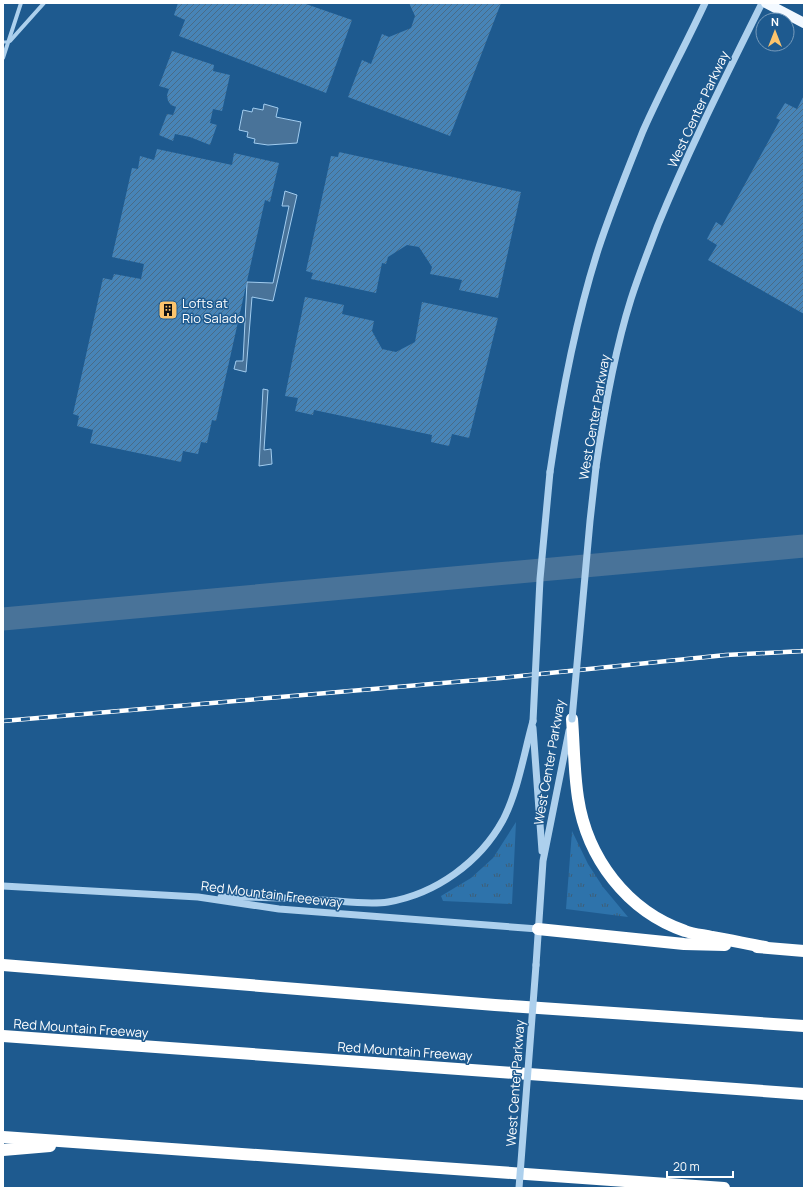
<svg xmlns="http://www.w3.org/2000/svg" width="807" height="1191" viewBox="0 0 807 1191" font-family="Manrope,sans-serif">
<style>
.grass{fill:url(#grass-tufts)}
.water{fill:#497399;stroke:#a1ccef}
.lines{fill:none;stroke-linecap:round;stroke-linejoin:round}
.canal{stroke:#497399;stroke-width:23}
.building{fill:url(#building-hatch)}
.service{stroke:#add0ed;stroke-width:3}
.minor{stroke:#add0ed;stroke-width:4}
.tertiary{stroke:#add0ed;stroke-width:7}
.primary{stroke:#f3f9ff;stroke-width:10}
.motorway{stroke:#fff;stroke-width:12}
.rail-casing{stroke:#fff;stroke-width:4.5}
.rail{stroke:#1e5a8f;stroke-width:3;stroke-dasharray:9;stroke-linecap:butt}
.tertiary-bridge{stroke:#add0ed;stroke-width:7}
.labels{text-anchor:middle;stroke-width:3;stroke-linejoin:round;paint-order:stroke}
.street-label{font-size:13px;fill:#fff;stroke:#1e5a8f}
.poi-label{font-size:13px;fill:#fff;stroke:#1e5a8f;text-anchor:start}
</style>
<defs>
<pattern id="grass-tufts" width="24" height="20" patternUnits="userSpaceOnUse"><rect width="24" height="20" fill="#2e73ab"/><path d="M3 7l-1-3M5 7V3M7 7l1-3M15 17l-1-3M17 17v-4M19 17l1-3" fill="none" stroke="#3e5e77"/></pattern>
<pattern id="building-hatch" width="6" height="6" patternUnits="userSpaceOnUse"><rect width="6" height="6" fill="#4784b7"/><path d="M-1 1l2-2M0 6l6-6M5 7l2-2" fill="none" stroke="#496b87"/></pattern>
</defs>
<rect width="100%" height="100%" fill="#1e5a8f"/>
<g class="grass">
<path d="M516 822 512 904 443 901 441 896 471 878 493 858Z"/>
<path d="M572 831 588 864 603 887 628 917 566 909Z"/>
</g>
<g class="water">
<path d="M264 104 278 108 276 117 301 122 297 143 268 145 254 143 255 139 247 137 248 132 239 130 243 110 252 112 253 108 263 110Z"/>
<path d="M285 191 297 195 273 301 252 297 246 372 234 369 236 361H243L247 282 273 283 289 206H282Z"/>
<path d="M263 389 268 390 264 450 271 449 272 464 259 466Z"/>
</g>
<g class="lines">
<path class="canal" d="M3 619 804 546"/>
</g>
<g class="building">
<path d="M178 3H303L352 20 326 93 179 36 185 20 174 15Z"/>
<path d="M409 3H501L450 136 348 97 362 60 371 64 382 34 389 37 411 28 415 16Z"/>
<path d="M172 51 214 65 213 71 230 75 222 111 213 109 210 123 217 125 210 145 190 137 175 134 173 141 159 135 167 114 173 115 176 107 171 105 168 101 167 95 169 89 159 86Z"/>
<path d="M803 97 804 98V314L708 260 717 245 707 239 716 222 722 226 780 120 776 118 785 103 797 109Z"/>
<path d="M157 149 232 165 234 153 279 163 270 202 265 200 216 421 212 420 207 443 201 442 198 454 183 451 181 462 90 443 93 430 77 426 79 416 73 414 103 278 112 280 114 274 141 279 144 264 112 257 132 168 138 169 140 156 154 160Z"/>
<path d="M339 152 521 192 498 298 459 290 462 280 430 274 432 267 419 247 407 245 388 257 386 264 382 263 376 293 311 279 313 273 306 271 331 156 338 157Z"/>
<path d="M305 297 344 305 342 314 374 321 372 331 382 349 396 352 415 342 422 302 498 318 469 438 452 434 449 446 431 442 432 435 314 410 313 415 295 411 298 398 285 396Z"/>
</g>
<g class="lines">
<path class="service" d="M3 42H8"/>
<g class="minor">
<path d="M10 41 44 3"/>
<path d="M3 58 21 3"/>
</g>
<g class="tertiary">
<path d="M596 467C604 411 614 353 631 299 639 274 649 249 658 225 689 149 726 76 762 3"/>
<path d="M550 472C561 397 575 322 598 250 611 210 627 171 643 131 662 88 685 46 705 3"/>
<path d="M533 728 542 851"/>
<path d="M3 886 198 897 279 909 538 929"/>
<path d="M221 897C255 897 288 898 322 900 342 901 368 905 388 902 436 894 480 862 503 820 518 791 524 753 533 721"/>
<path d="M536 965 543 861 569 731"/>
</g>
<path class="primary" d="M766 3 804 23"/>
<g class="motorway">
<path d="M572 719C574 745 574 772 578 798 587 858 627 911 685 931 693 934 703 935 712 937 730 940 748 944 765 947"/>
<path d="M538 929 684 944 725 945"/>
<path d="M757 947 804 951"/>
<path d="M3 965 495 1005 804 1026"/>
<path d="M3 1036 804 1094"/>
<path d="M3 1137 724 1188"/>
<path d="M3 1150 50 1146"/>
</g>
<defs>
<path id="rail" d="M3 721 501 678 726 655 804 651"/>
</defs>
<use href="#rail" class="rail-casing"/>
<use href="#rail" class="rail"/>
<g class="tertiary-bridge">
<path d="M572 719 590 521 596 467"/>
<path d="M533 721 540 579 550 472"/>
<path d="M519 1188 536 965"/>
</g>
</g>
<defs>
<symbol id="building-square" viewBox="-11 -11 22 22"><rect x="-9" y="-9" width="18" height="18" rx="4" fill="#fcc46c" stroke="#1e5a8f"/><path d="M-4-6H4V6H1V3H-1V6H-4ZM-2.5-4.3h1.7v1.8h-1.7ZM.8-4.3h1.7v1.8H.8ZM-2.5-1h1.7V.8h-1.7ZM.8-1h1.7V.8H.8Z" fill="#111"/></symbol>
</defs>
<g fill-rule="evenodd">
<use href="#building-square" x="157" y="299" width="22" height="22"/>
</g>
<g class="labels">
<g class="street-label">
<text transform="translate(698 109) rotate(-65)" y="5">West Center Parkway</text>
<text transform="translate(594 417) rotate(-80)" y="5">West Center Parkway</text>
<text transform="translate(549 762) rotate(-80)" y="5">West Center Parkway</text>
<text transform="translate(272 894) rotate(7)" y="5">Red Mountain Freeeway</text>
<text transform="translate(81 1028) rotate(4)" y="5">Red Mountain Freeway</text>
<text transform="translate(405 1051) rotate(4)" y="5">Red Mountain Freeway</text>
<text transform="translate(515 1083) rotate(-86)" y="5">West Center Parkway</text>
</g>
<g class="poi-label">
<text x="182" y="308">Lofts at<tspan x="182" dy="15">Rio Salado</tspan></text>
</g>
</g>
<rect width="807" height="1191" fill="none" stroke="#ffffff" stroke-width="8"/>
<g transform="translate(775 32)"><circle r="19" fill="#1e5a8f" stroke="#789cbc"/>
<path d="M0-3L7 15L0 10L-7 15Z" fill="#fcc46c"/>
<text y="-6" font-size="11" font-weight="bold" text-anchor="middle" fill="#ffffff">N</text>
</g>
<path d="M667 1171v6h66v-6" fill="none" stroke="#ffffff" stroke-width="2"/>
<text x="673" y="1171" font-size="12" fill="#ffffff" stroke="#1e5a8f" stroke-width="3" paint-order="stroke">20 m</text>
</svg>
